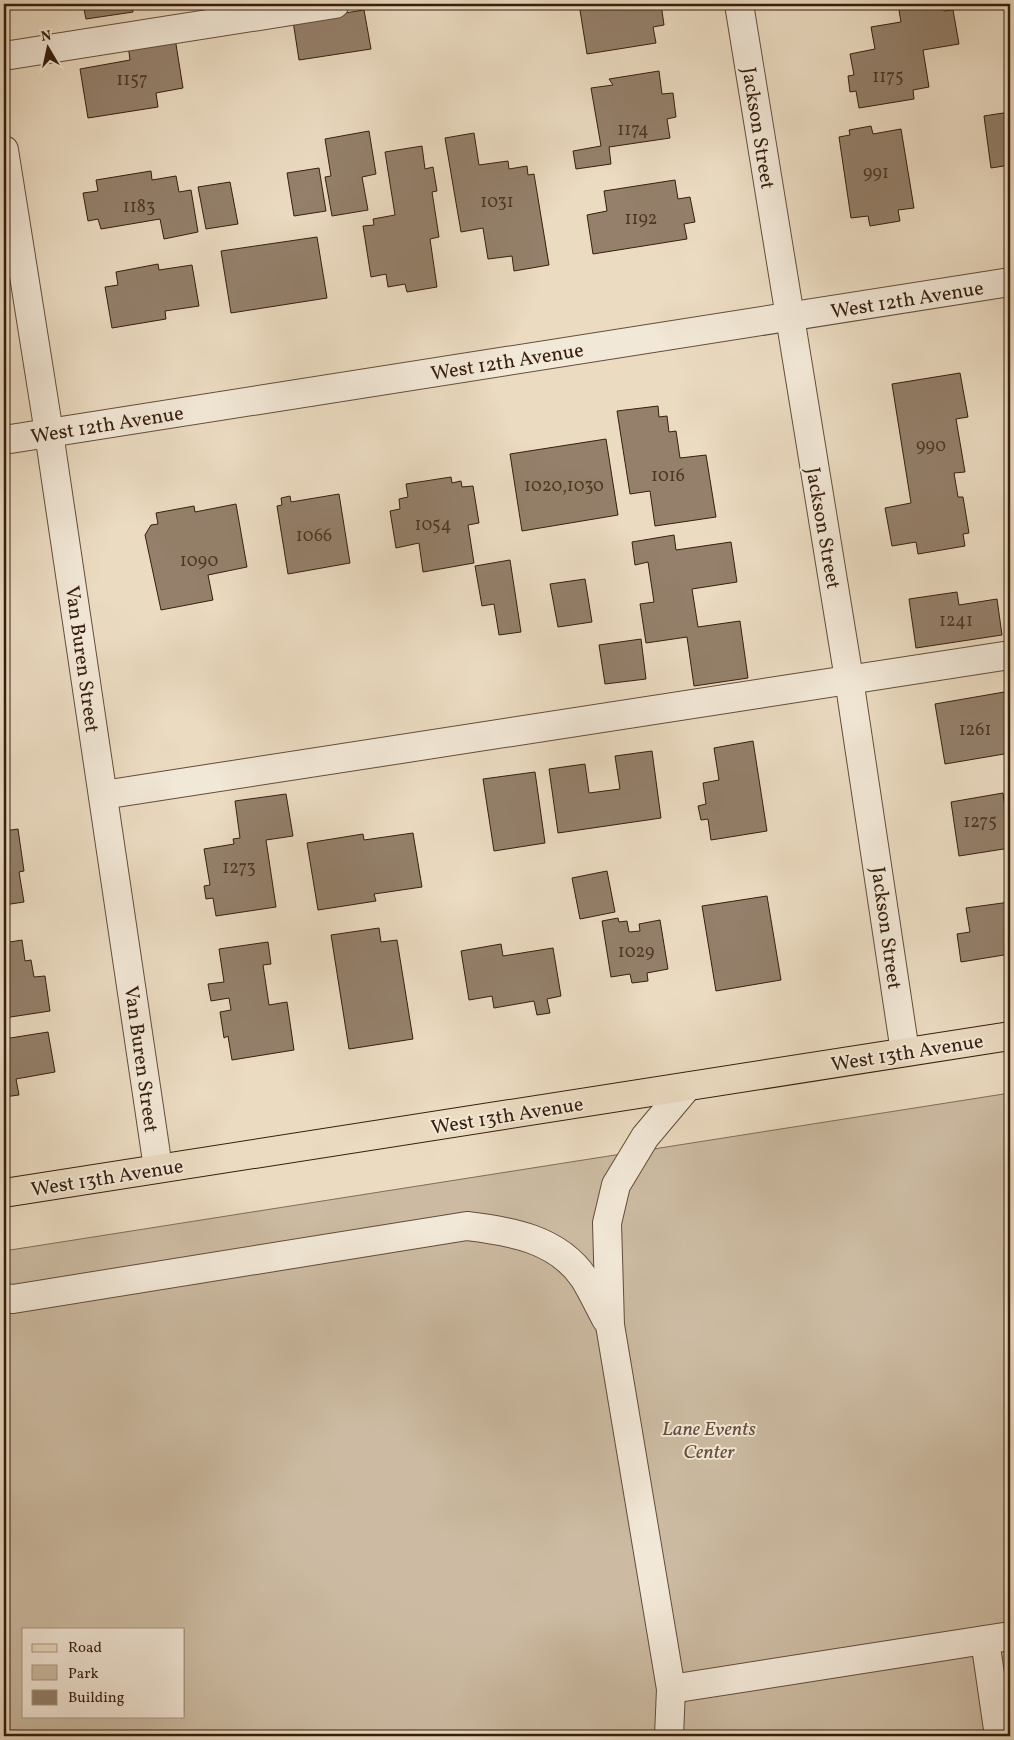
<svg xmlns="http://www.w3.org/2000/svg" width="1014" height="1740" viewBox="0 0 1014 1740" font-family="Vollkorn,serif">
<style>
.green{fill:#ccbba2;stroke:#816c58;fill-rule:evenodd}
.building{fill:#94806b;stroke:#361e0d}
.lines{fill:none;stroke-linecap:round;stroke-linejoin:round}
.minor-casing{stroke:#634d3a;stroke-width:30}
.major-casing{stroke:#361e0d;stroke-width:30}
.minor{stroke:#f2e8d7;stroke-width:28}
.major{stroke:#ebdbc1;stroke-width:28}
.labels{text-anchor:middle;stroke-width:4;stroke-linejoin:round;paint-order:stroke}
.number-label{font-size:18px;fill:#4e3624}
.street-label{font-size:20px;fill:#361e0d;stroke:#f2e8d7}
.park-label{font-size:20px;font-style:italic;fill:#634d3a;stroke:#f2e8d7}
</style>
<rect width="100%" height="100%" fill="#ebdbc1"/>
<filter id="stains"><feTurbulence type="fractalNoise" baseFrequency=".004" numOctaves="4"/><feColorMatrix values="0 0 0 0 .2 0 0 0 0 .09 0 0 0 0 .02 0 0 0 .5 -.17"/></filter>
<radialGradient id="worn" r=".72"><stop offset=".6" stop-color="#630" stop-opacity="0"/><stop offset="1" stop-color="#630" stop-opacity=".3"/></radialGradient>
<path class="green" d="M1010 1093V1736H7L4 1719V1251ZM24 1629H184V1716H24Z"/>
<g class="building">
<path d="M83 4H132L133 12 86 19Z"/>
<path d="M579 4H661L664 25 653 27 656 43 587 54Z"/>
<path d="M898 4H942L944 11 953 10 959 44 923 50 929 87 913 90 914 99 859 108 856 91 850 92 848 76 854 75 850 54 875 49 871 27 901 22Z"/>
<path d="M364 10 371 49 299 60 293 21Z"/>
<path d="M175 38 183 88 156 93 158 107 88 118 80 69 130 60 128 45Z"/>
<path d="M659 71 662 94 673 93 676 117 667 119 670 138 609 147 611 164 576 169 573 151 601 146 591 88 613 85 609 79Z"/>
<path d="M1010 112V165L991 168 984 116Z"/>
<path d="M871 126 873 134 901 129 914 208 898 210 900 221 870 226 868 216 851 218 839 137 850 135 849 130Z"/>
<path d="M369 131 376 174 362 177 368 210 332 216 325 177 331 176 325 139Z"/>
<path d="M474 133 479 165 508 161 509 169 527 166 528 175 534 174 549 265 514 271 512 256 488 259 483 228 461 232 445 138Z"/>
<path d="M422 146 425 169 433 167 437 191 432 192 439 237 430 239 437 287 407 292 405 284 388 287 386 274 371 277 363 226 374 225 373 219 395 215 385 152Z"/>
<path d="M319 168 326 211 294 216 287 173Z"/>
<path d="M151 171 152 180 176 176 179 192 191 190 198 232 164 239 160 219 101 229 98 219 88 221 83 193 98 191 96 180Z"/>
<path d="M675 180 678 199 690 197 695 222 684 224 687 239 593 254 587 215 607 211 604 191Z"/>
<path d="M230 182 238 224 206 229 198 187Z"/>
<path d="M317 237 327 298 231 313 221 251Z"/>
<path d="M158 264 159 270 192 265 199 306 165 311 166 319 112 328 105 287 118 285 116 272Z"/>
<path d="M960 373 968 417 956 419 965 472 954 473 958 497H963L969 533 963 534 965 546 918 554 916 542 892 546 885 508 911 503 892 384Z"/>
<path d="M658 406 659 417 667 416 669 432 676 431 680 458 706 455 716 517 655 526 650 491 630 494 617 411Z"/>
<path d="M606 439 618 515 522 531 510 454Z"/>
<path d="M451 477 452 483 461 481 462 487 473 486 479 523 468 525 474 563 423 572 419 543 396 548 390 511 400 509 399 499 408 497 406 484Z"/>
<path d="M339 494 350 563 288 574 277 506 282 505 281 498 290 496 291 502Z"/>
<path d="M236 504 247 567 208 575 213 600 161 610 145 535 151 525 158 524 156 513 194 506 195 512Z"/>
<path d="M674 535 676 550 731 542 737 582 692 589 698 627 740 621 748 678 694 686 687 637 646 643 640 604 654 602 648 562 635 565 632 542Z"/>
<path d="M510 560 521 632 499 635 494 604 482 606 475 566Z"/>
<path d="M585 579 592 622 558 627 550 584Z"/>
<path d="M957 592 959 605 997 599 1002 635 916 648 909 599Z"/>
<path d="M641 639 646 679 605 684 599 645Z"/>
<path d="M1010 691V753L945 764 935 704Z"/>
<path d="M753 741 767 831 711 840 708 819 701 820 698 806 706 804 703 783 719 780 714 748Z"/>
<path d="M652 751 661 818 558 833 549 769 585 764 589 793 620 789 615 756Z"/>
<path d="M535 772 545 843 494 851 483 779Z"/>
<path d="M1003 793 1010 848 959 856 951 802Z"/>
<path d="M286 794 293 836 266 840 276 907 216 916 213 898 206 899 204 886 210 885 204 849 234 844 233 839 240 838 235 801Z"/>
<path d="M18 829 24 871 19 872 24 902 4 905V831Z"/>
<path d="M413 833 422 887 374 894 376 901 318 910 307 843 363 834 364 840Z"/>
<path d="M607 871 615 912 580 919 572 878Z"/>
<path d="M767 896 781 980 716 991 702 906Z"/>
<path d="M1010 902V954L961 962 957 934 970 932 966 908Z"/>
<path d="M618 918 619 922 627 921 629 932 640 931 639 924 660 920 668 969 647 973 648 981 632 983 630 974 611 977 602 921Z"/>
<path d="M379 928 381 942 397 940 413 1039 349 1049 331 935Z"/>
<path d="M22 940 25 961 31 960 34 977 45 976 50 1011 4 1018V943Z"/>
<path d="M268 942 271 964 263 965 269 1005 287 1002 294 1050 232 1060 228 1036 224 1038 220 1012 231 1010 229 998 211 1001 208 984 224 982 219 949Z"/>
<path d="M501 944 503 956 553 948 561 996 547 999 550 1013 537 1015 534 1001 494 1008 492 996 469 1000 461 951Z"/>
<path d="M48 1032 55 1072 16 1079 19 1095 4 1097V1039Z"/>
</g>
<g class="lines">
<defs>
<g id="minor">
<path d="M739 4 849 679 905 1052"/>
<path d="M4 56 335 4"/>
<path d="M4 150 49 433 158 1168"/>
<path d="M4 440 1010 282"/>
<path d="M103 795 1010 655"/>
<path d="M4 1298 13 1299 467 1226C510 1231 558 1239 584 1278 592 1291 599 1306 606 1319"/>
<path d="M985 1640 999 1736"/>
<path d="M671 1689 1010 1636"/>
<path d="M669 1736 671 1689 610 1325 607 1223 616 1185 645 1137 687 1087"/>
</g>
<path id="major" d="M4 1193 1010 1036"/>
</defs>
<use href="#minor" class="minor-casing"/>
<use href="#major" class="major-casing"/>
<use href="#minor" class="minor"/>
<use href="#major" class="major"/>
</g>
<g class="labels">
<g class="number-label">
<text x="888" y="82">1175</text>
<text x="132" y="85">1157</text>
<text x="633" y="135">1174</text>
<text x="876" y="178">991</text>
<text x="497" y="207">1031</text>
<text x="139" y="212">1183</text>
<text x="641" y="224">1192</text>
<text x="931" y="451">990</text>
<text x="668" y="481">1016</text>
<text x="564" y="491">1020,1030</text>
<text x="433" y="530">1054</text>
<text x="314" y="541">1066</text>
<text x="199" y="566">1090</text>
<text x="956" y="626">1241</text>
<text x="975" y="735">1261</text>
<text x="980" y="827">1275</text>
<text x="239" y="873">1273</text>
<text x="636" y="957">1029</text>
</g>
<g class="street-label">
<text transform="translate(759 128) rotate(81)" y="7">Jackson Street</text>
<text transform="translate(907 299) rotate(-9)" y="7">West 12th Avenue</text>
<text transform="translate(507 361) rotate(-9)" y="7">West 12th Avenue</text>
<text transform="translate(107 424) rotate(-9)" y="7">West 12th Avenue</text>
<text transform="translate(824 528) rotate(80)" y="7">Jackson Street</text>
<text transform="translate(83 659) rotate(82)" y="7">Van Buren Street</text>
<text transform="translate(887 928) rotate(82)" y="7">Jackson Street</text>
<text transform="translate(907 1052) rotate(-9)" y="7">West 13th Avenue</text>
<text transform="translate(142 1059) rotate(82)" y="7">Van Buren Street</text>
<text transform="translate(507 1115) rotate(-9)" y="7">West 13th Avenue</text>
<text transform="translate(107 1177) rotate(-9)" y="7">West 13th Avenue</text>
</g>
<g class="park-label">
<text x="709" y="1435">Lane Events<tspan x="709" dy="23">Center</tspan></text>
</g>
</g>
<rect width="1014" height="1740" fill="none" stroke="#ebdbc1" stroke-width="20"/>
<rect x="5" y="5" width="1004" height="1730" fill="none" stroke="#361e0d" stroke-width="2.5"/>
<rect x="10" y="10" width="994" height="1720" fill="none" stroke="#361e0d"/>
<rect x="22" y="1628" width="162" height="90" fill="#f2e8d7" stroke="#a79786"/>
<rect x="32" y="1644" width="25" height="8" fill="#ebdbc1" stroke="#a79786"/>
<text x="68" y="1652" font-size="15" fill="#361e0d">Road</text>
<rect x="32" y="1665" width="25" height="15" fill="#ccbba2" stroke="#a79786"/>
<text x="68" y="1678" font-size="15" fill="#361e0d">Park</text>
<rect x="32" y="1690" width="25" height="15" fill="#94806b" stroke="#a79786"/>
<text x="68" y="1702" font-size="15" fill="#361e0d">Building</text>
<g transform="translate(48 48) rotate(351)" stroke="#f2e8d7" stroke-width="4" paint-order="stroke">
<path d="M0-4L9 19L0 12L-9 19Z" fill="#361e0d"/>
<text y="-8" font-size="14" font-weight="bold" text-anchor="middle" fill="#361e0d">N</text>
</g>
<rect width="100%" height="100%" filter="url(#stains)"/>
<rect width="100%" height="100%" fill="url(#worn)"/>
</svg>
